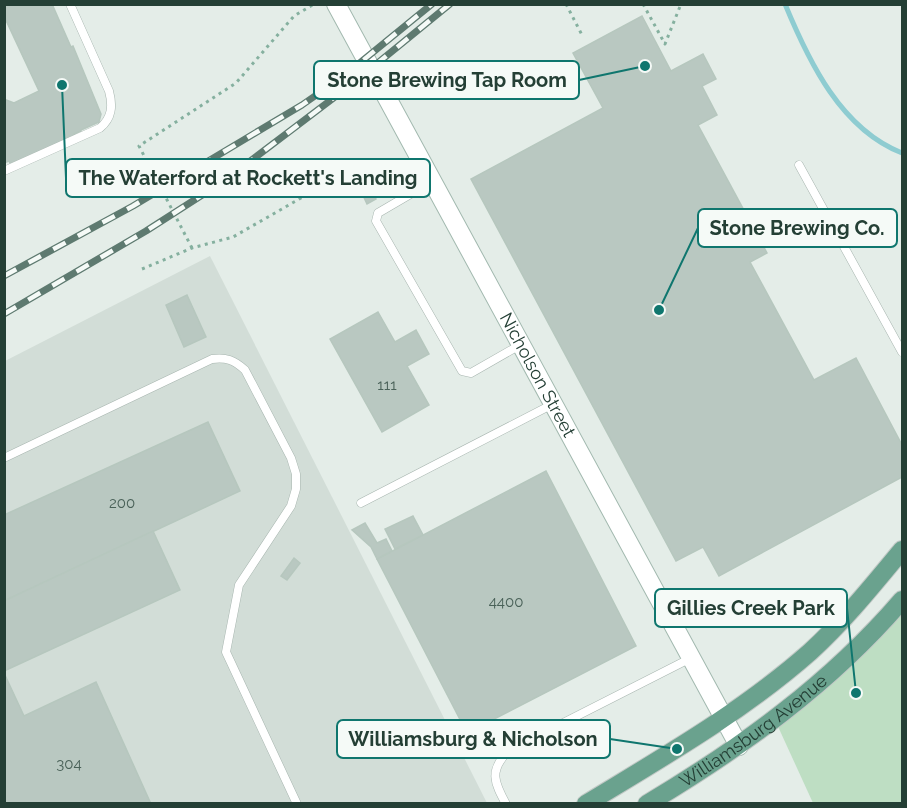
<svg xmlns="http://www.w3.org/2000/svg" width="907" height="808" viewBox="0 0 907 808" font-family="Raleway,sans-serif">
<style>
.built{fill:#d2ddd7}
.green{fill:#bedec3}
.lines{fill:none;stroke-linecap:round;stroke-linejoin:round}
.stream{stroke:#8eccd1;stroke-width:5}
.building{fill:#b9c8c1;stroke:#b6c7be;stroke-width:1.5}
.service-casing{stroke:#a7b5af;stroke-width:9}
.secondary-casing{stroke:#a2b9af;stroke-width:20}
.primary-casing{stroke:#c2c9c6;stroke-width:20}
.path{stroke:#85b09f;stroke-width:3;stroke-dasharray:3 4.5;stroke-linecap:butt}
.service{stroke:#fff;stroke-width:8}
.secondary{stroke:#fff;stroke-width:18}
.primary{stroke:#6aa28e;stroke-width:18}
.rail-casing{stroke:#5e7a70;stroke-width:7}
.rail{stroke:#f5faf7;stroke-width:4.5;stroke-dasharray:14;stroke-linecap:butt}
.labels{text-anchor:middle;stroke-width:4.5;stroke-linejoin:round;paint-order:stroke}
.number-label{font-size:15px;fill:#496158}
.street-label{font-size:18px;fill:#243f35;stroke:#f5faf7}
.leader{fill:none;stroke:#0f766e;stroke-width:2}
.callout-dot{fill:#0f766e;stroke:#f5faf7;stroke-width:2}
.callout{fill:#f5faf7;stroke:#0f766e;stroke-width:2}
.callout-label{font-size:20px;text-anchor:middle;font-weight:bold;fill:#243f35}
</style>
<rect width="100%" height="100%" fill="#e4ede8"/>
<path class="built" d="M210 256 487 803 5 804V361Z"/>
<path class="green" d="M902 600V803H813L775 720Z"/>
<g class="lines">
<path class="stream" d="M785 4C809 62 841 129 902 153"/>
</g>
<g class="building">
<path d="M4 4H52L71 47 73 46 101 114 99 122 81 130V131L74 134 75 136 11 165 9 161 4 163V99L14 103 39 91 4 16Z"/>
<path d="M642 16 671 71 703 54 716 79 702 86 717 115 698 125 767 253 750 262 814 380 856 358 902 445V477L719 576 703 547 676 561 471 179 603 108 573 53Z"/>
<path d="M369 186 376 199 367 204 361 191Z"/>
<path d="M187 295 206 337 184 347 166 305Z"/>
<path d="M378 312 395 342 416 330 429 354 407 366 429 405 382 432 330 339Z"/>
<path d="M208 422 240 491 4 601V515Z"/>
<path d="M546 471 636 646 467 733 377 559Z"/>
<path d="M413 516 423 535 395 549 385 529Z"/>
<path d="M365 523 377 543 386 539 392 551 377 559 371 547 352 530Z"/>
<path d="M153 531 180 590 4 671V601Z"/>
<path d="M294 558 300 563 287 580 281 576Z"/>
<path d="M4 673 24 716 96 682 151 804H4Z"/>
</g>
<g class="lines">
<defs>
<g id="service">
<path d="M799 165 902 352"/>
<path d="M4 171 100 128C112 118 113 106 109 91L70 4"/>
<path d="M431 182 378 213 376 221 462 371 471 373 520 345"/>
<path d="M4 458 212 359C226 357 234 360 245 370L291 458 296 474V489L291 506 239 585 226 652 297 804"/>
<path d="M361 503 553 404"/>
<path d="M506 804C494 782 489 771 508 751L691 658"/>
</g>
<g id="secondary">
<path id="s1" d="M336 4 739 746"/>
</g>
<g id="primary">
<path d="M586 804C663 757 742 712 810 652 844 621 873 585 902 550"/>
<path id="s2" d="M647 804C742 747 830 684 902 600"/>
</g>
</defs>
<use href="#service" class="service-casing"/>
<use href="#secondary" class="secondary-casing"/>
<use href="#primary" class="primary-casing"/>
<g class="path">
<path d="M566 4 582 35"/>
<path d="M643 4 665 44 681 4"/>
<path d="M192 248 139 146 236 83 294 16 314 4"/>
<path d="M142 269 192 248 233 237 308 194"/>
</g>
<use href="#service" class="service"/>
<use href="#secondary" class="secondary"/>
<use href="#primary" class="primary"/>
<defs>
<g id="rail">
<path d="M4 276 133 206 302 105 345 75 432 4"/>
<path d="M4 314 146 231 224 181 352 84 450 4"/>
</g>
</defs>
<use href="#rail" class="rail-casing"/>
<use href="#rail" class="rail"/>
</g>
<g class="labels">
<g class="number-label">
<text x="387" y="390">111</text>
<text x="122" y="508">200</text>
<text x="506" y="607">4400</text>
<text x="69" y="769">304</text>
</g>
<g class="street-label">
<text dy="6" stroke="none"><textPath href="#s1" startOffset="422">Nicholson Street</textPath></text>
<text dy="6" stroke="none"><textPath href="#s2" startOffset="129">Williamsburg Avenue</textPath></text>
</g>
</g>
<path class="leader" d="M645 66L579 80M62 85L66 178M659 310L698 228M856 693L847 608M677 749L610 739"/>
<g class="callout-dot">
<circle cx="645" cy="66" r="6"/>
<circle cx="62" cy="85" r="6"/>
<circle cx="659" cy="310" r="6"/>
<circle cx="856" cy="693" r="6"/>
<circle cx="677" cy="749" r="6"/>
</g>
<g class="callout">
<rect x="314" y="61" width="265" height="38" rx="6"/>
<rect x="66" y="159" width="364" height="38" rx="6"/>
<rect x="698" y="209" width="199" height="38" rx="6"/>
<rect x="655" y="589" width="192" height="38" rx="6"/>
<rect x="337" y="720" width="273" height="38" rx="6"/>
</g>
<g class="callout-label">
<text x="447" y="87">Stone Brewing Tap Room</text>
<text x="248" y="185">The Waterford at Rockett's Landing</text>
<text x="797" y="235">Stone Brewing Co.</text>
<text x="751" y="615">Gillies Creek Park</text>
<text x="473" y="746">Williamsburg &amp; Nicholson</text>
</g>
<rect width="907" height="808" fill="none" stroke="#243f35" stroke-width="12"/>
</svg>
